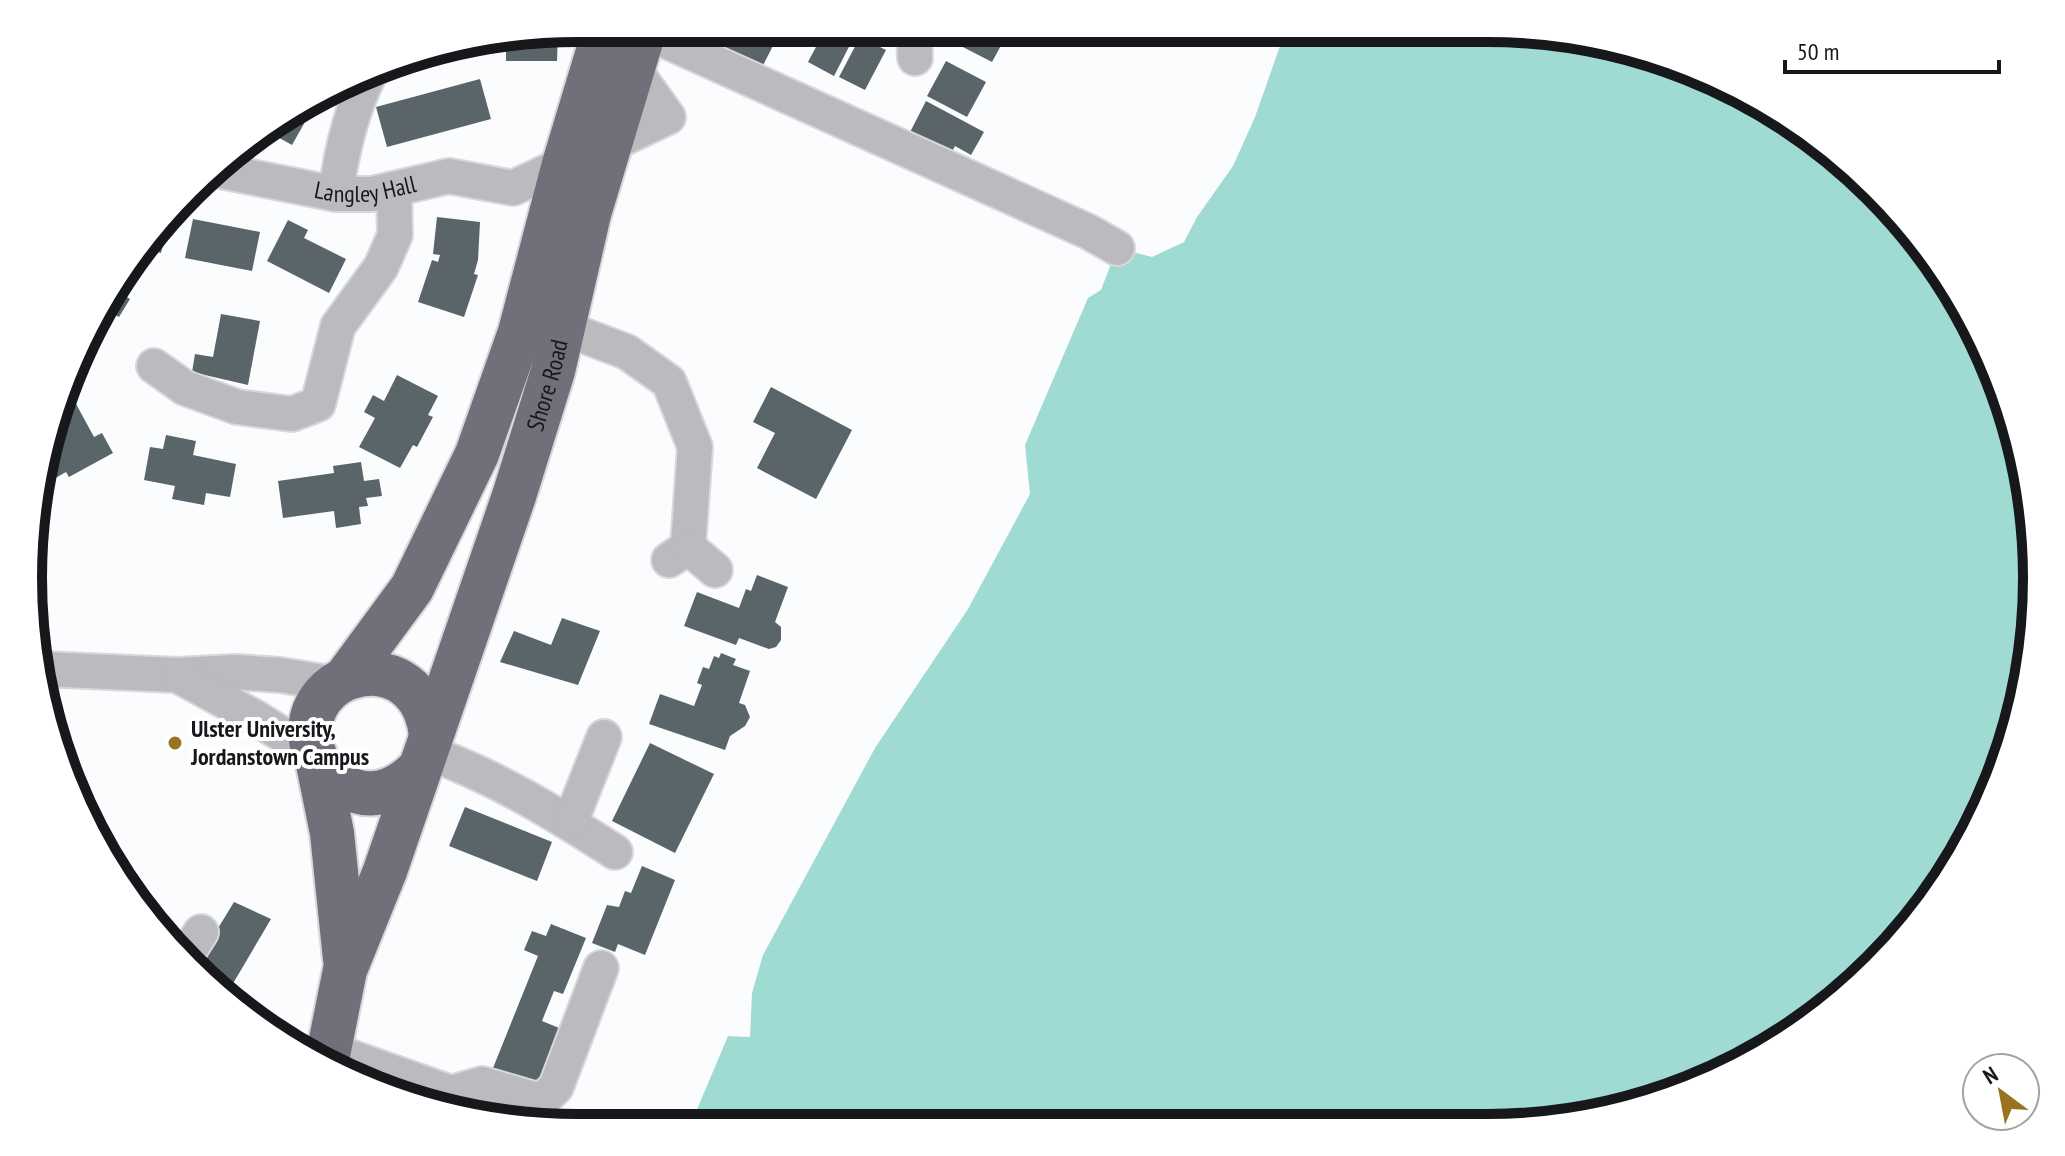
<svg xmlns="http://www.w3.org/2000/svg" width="2065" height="1156" viewBox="0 0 2065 1156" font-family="'PT Sans Narrow',sans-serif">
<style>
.green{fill:#edd6ef}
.water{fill:#a0dbd3}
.building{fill:#5a656a}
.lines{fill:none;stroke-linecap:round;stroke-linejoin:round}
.minor-casing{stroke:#d6d8da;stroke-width:38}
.highway-casing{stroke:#d6d8da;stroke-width:48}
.minor{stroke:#bababf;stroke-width:34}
.highway{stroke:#71707a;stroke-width:44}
.poi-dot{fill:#99741f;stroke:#fff;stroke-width:3}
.labels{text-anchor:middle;stroke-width:8;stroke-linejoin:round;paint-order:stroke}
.street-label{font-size:24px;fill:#16181c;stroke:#fff}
.poi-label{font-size:24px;font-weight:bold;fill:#16181c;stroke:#fff;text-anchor:start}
.rim{fill:none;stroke:#16181c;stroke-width:10}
</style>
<rect width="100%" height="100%" fill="#fafcfe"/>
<path class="green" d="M387 1056 508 1120 402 1099 377 1088Z"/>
<path class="water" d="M1286 29H1523L1663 57 1762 102 1850 165 1924 244 1980 335 2018 436 2036 542 2032 650 2008 755 1963 853 1876 967 1792 1036 1664 1099 1558 1123 690 1126 728 1036 750 1037 752 993 763 955 875 748 968 609 1030 494 1025 445 1088 298 1101 290 1117 248 1152 257 1184 242 1197 217 1233 166 1255 117Z"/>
<g class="building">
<path d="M731 28H753L776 40 758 75 718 54Z"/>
<path d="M763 28H783L779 37Z"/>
<path d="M826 28H843L855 35 834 76 808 62Z"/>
<path d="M962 28 1010 29 992 62 955 43Z"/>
<path d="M558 31 557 61H506V40Z"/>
<path d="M860 37 886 50 865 90 839 77Z"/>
<path d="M946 61 986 82 967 117 927 96Z"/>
<path d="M480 79 491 119 387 147 376 107Z"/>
<path d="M926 101 984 132 971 155 955 146 947 161 906 140Z"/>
<path d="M293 115 305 122 292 145 265 130Z"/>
<path d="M437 217 480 222 478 260 474 274 478 275 464 317 418 302 432 260 438 262 440 255 433 254Z"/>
<path d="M193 219 260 232 252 271 185 258Z"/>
<path d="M170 220 161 253 144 248Z"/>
<path d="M288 220 308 230 304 238 346 259 329 293 267 261Z"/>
<path d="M113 289 130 299 119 317 111 313 82 362 80 361Z"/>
<path d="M221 314 260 321 248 385 192 372 195 354 213 357Z"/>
<path d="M397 375 438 396 428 415 433 417 417 447 413 445 400 468 359 447 375 418 364 412 373 395 384 401Z"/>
<path d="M771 387 852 430 816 499 757 468 775 433 753 422Z"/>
<path d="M69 391 94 437 102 433 113 453 69 477 66 472 47 483 43 475 44 465 58 457 47 435 66 393Z"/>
<path d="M166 435 196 441 193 455 236 464 230 497 206 493 204 505 172 499 175 486 144 480 150 447 163 449Z"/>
<path d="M361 462 364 481 379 479 382 496 366 498 368 506 359 507 361 524 336 528 334 511 283 518 278 481 334 473 333 466Z"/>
<path d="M757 575 788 587 775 622 781 627V640L776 647 769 649 739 638 736 645 684 626 697 592 739 608 746 589 751 591Z"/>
<path d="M562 618 600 631 578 685 500 662 514 631 551 645Z"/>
<path d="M721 653 736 659 733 665 750 671 739 703 745 705 750 717 745 726 730 736 725 750 649 724 660 694 694 706 702 685 697 683 703 667 709 669 714 656 719 658Z"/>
<path d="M650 743 714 774 675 853 612 821Z"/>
<path d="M465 807 552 842 537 881 449 846Z"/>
<path d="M642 866 675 880 645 955 618 944 615 952 592 943 607 905 619 907 625 891 631 893Z"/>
<path d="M234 902 271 919 228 992 195 966Z"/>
<path d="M551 924 586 938 563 994 554 991 542 1021 564 1030 541 1087 493 1068 538 956 524 950 532 931 546 936Z"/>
</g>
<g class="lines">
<defs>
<g id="minor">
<path d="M914 28 915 58"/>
<path d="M644 31 1089 232 1117 248"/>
<path d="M609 145 668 117 632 67"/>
<path id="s1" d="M216 170 336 194H372L449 176 513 188 564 164"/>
<path d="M336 194C341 153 350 113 369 75"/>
<path d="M561 327 627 352 669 382 695 447 688 547 669 560"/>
<path d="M154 366 185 388 237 407 292 414 318 404 338 326 381 267 395 235 394 189"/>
<path d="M688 547 715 570"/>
<path d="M42 669 177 675 235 672 280 675 336 684"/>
<path d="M177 675 256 718 315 755"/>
<path d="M426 752C493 775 556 814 615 852"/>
<path d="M570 823 604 737"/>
<path d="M185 957 201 932"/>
<path d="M330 1050 451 1093 482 1084 537 1100 546 1097 556 1087 601 968"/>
</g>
<g id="highway">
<path d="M345 679 412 588 477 454 520 332 564 164 605 28"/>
<path d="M318 764 332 833 345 959"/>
<path d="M420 768C403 786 381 799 355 791 335 785 319 771 313 750 291 667 421 637 431 736"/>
<path id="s2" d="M326 1065 345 970 385 871 514 496 553 371 589 214 645 28"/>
</g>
</defs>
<use href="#minor" class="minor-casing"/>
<use href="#highway" class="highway-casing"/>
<use href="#minor" class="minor"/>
<use href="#highway" class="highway"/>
</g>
<circle class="poi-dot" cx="175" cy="743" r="8"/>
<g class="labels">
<g class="street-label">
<text dy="8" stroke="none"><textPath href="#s1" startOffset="152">Langley Hall</textPath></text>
<text dy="8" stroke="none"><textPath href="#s2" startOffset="716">Shore Road</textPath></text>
</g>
<g class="poi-label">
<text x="191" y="737">Ulster University,<tspan x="191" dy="28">Jordanstown Campus</tspan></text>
</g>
</g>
<path d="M0 0H2065V1156H0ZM578 42H1487A536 536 0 0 1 2023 578V578A536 536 0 0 1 1487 1114H578A536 536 0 0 1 42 578V578A536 536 0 0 1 578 42Z" fill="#fff" fill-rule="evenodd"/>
<path class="rim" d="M578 42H1487A536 536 0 0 1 2023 578V578A536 536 0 0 1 1487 1114H578A536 536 0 0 1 42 578V578A536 536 0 0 1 578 42Z"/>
<g transform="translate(2001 1092) rotate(328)"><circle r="38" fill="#ffffff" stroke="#a2a3a4" stroke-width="2"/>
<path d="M0-6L14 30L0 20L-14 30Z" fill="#99741f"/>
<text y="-12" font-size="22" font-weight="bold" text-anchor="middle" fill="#16181c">N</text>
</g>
<path d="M1785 60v12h214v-12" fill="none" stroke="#16181c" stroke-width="4"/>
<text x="1797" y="60" font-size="24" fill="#16181c" stroke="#ffffff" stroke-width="6" paint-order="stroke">50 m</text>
</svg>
